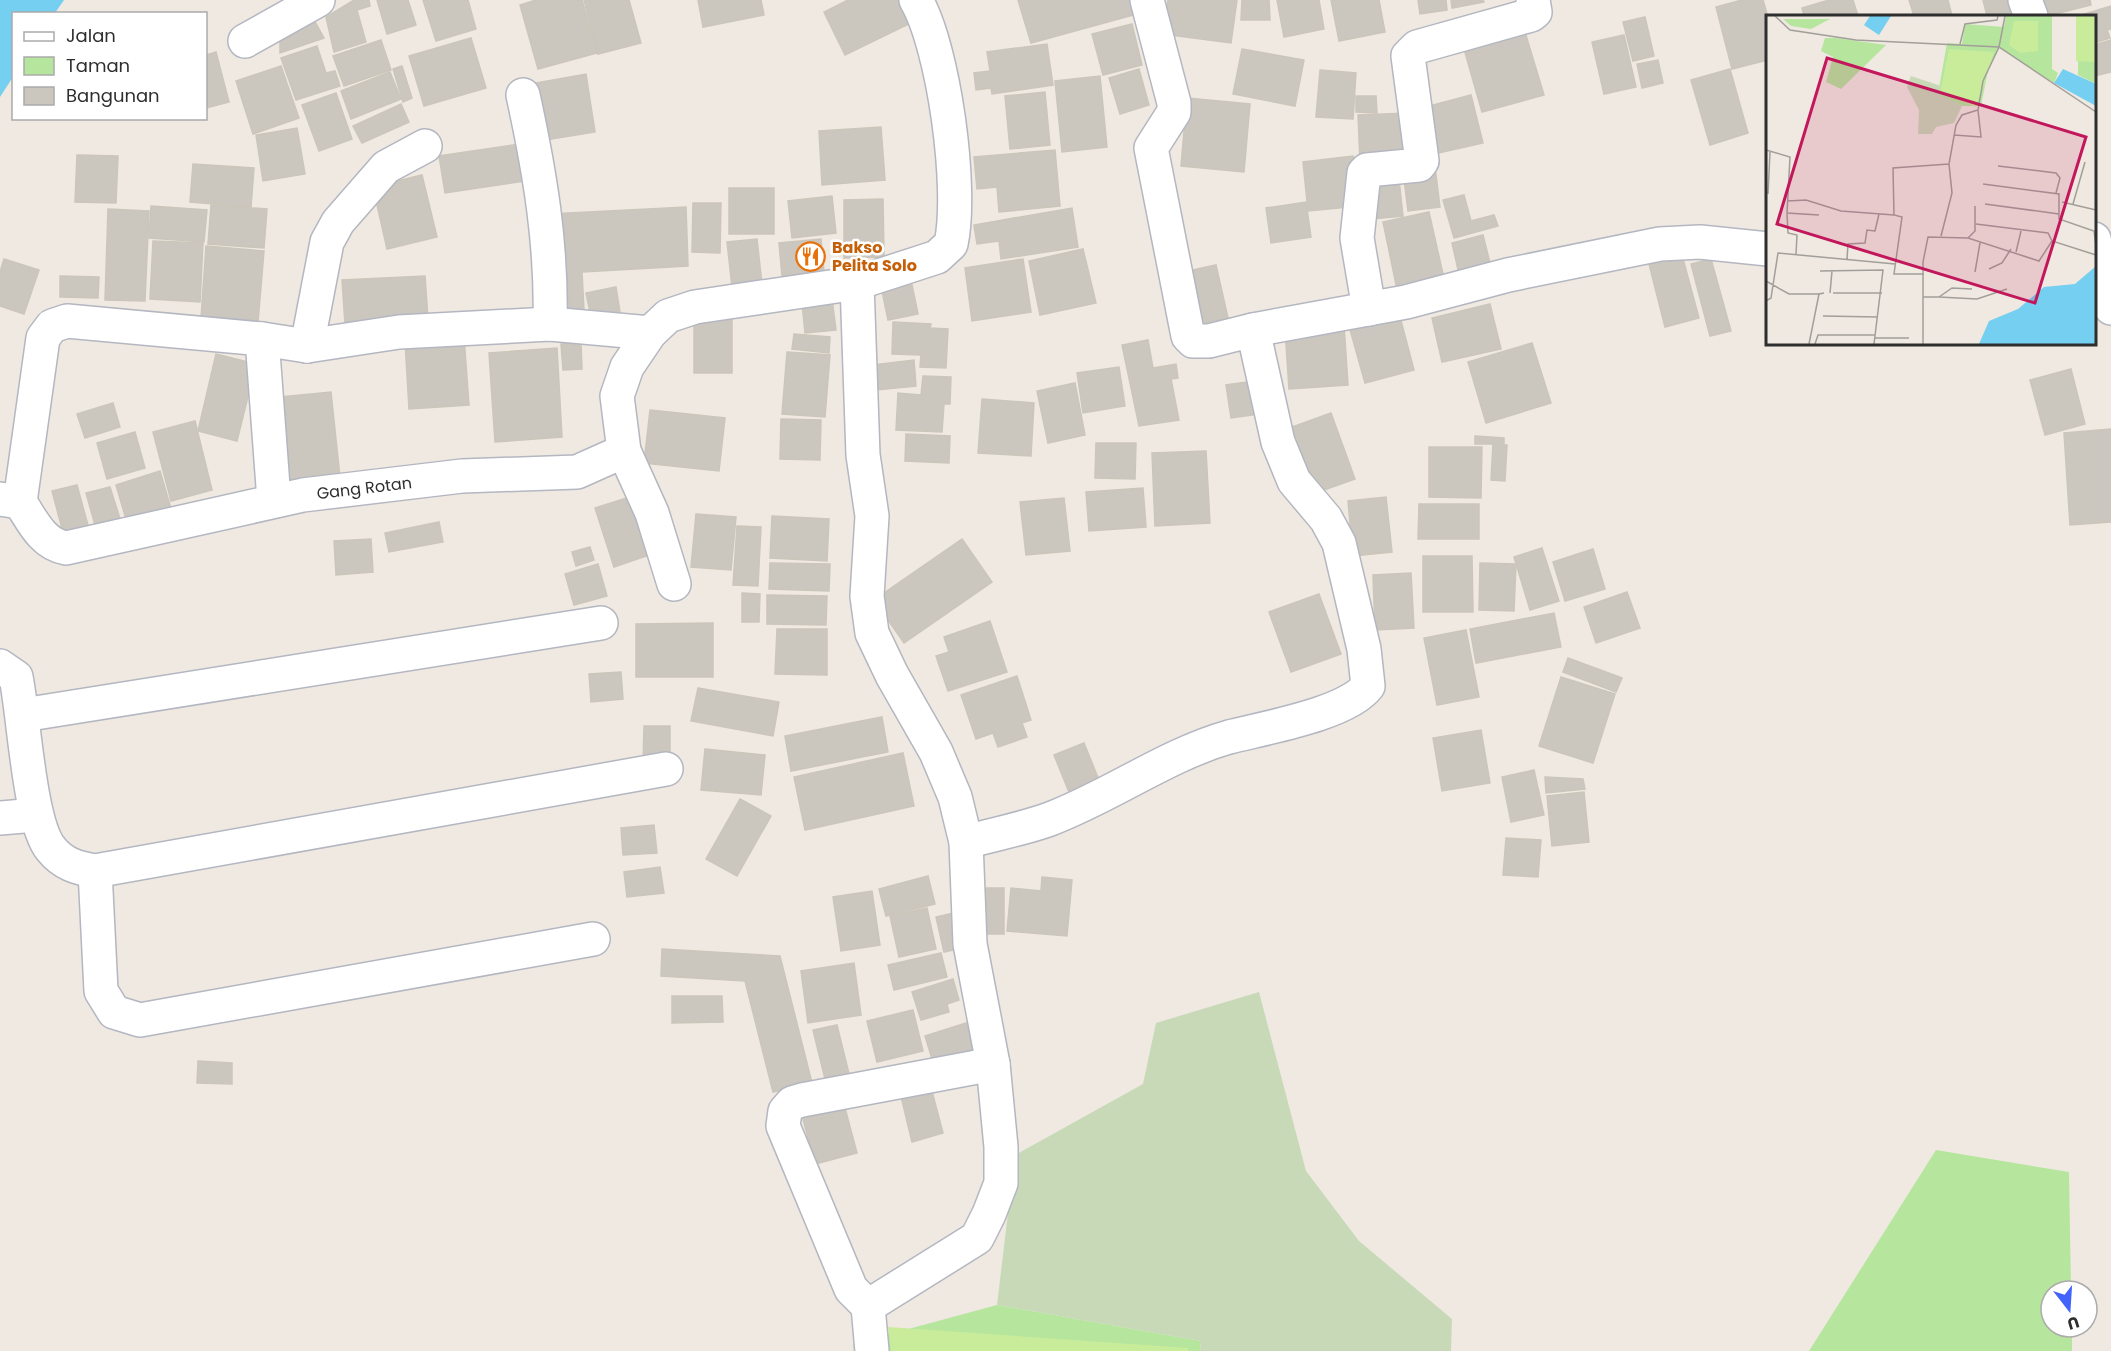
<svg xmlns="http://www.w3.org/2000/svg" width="2111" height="1351" viewBox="0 0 2111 1351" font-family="Poppins,sans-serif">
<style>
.green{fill:#b6e59e}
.cemetery{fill:#c8d9b8}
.pitch{fill:#c9ec9a}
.water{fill:#75cff0}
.building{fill:#cbc7bf;stroke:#cbc5ba;stroke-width:1.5}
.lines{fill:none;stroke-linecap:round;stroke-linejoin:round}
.minor-casing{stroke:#b4b7c1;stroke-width:36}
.minor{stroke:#fff;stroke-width:33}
.labels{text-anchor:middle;stroke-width:5;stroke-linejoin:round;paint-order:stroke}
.food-label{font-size:16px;font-weight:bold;fill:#c56008;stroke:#fff;text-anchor:start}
.street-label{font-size:16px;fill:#2e2e2e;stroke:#fff}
.inset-road{fill:none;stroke:#a29e99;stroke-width:1.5}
.view{fill:#c2185b;fill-opacity:0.15;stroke:#c2185b;stroke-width:3}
.inset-edge{fill:none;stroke:#2e2e2e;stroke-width:3}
</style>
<rect width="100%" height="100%" fill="#efe9e1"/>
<g class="green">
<path d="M1936 1150 2069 1172 2071 1291H2051V1327H2072V1351H1809Z"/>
<path d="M997 1305 1201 1341 1200 1351H854L853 1344Z"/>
</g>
<path class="cemetery" d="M1259 992 1306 1171 1359 1241 1452 1319 1451 1351H1200L1201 1341 997 1305 1015 1155 1143 1084 1156 1023Z"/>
<path class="pitch" d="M888 1327 1188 1348V1351H891Z"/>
<path class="water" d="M0 0H64L55 13 14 14 13 77 0 97Z"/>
<g class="building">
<path d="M354 0H369L370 6 357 10 366 42 334 52 326 17Z"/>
<path d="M377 0H408L416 25 387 34Z"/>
<path d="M423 0H468L476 29 436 41Z"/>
<path d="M536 0H582L597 53 538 69 520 5Z"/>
<path d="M584 0H629L641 43 598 54Z"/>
<path d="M698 0H761L764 15 703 27Z"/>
<path d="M848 0H903L913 22 845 55 824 12Z"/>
<path d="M1018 0H1133L1137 14 1031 43Z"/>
<path d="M1168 0H1237L1231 43 1163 34Z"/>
<path d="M1242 0H1269L1270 20H1241Z"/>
<path d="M1277 0H1319L1324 29 1284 37Z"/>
<path d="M1331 0H1379L1385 32 1339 41Z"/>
<path d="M1418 0H1446L1447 10 1420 14Z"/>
<path d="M1451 0H1483L1484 2 1452 8Z"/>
<path d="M1742 0H1763L1768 17V60L1732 69 1716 7Z"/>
<path d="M1829 0H1853L1858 16H1804L1802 8Z"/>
<path d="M1909 0H1948L1952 16H1914Z"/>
<path d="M1983 0H2012L2016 16H1987Z"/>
<path d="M2030 0H2090L2091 5 2047 16H2034Z"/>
<path d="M2111 6V29L2107 30 2110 38 2094 43V16H2078Z"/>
<path d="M1645 17 1654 56 1633 61 1623 22Z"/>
<path d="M313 18 324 38 280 53V33Z"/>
<path d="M1132 24 1142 65 1103 75 1092 34Z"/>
<path d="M1525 32 1544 95 1482 112 1464 49Z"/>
<path d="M1624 35 1636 87 1604 94 1592 42Z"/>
<path d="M471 38 486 88 424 106 409 56Z"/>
<path d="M381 40 391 70 344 86 333 56Z"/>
<path d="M2111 40V72L2094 76V45Z"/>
<path d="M1047 44 1053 85 992 94 991 88 976 90 974 73 990 71 987 52Z"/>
<path d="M317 46 326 73 335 71 340 86 296 100 281 58Z"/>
<path d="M1242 49 1304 60 1295 106 1233 94Z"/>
<path d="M216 52 229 102 206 108V55Z"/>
<path d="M1658 60 1663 83 1642 88 1637 64Z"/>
<path d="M281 66 299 118 253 134 236 81Z"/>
<path d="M402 66 412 98 403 102 393 69Z"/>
<path d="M1139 69 1149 105 1120 114 1109 78Z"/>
<path d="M1730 69 1748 133 1710 145 1691 80Z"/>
<path d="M1320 70 1356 73 1353 119 1316 117Z"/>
<path d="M390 72 401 99 351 119 341 91Z"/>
<path d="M586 74 595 132 540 141 530 84Z"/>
<path d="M1100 76 1107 147 1062 152 1055 81Z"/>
<path d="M1045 92 1050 145 1010 149 1005 96Z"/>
<path d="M336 93 352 139 319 151 302 105Z"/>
<path d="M1471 95 1483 143 1429 155 1418 109Z"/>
<path d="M1356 96H1376L1377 113 1356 112Z"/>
<path d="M1187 98 1250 104 1244 172 1181 166Z"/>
<path d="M401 104 409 122 362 143 353 126Z"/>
<path d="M1409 113 1411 159 1360 161 1358 115Z"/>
<path d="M881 127 885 180 822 185 819 131Z"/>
<path d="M297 128 305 174 263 181 256 135Z"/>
<path d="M526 143 531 180 445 193 439 156Z"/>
<path d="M1055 150 1060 206 999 212 997 187 977 189 974 157Z"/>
<path d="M77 155 118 156 116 203 75 202Z"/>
<path d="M1353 156 1359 206 1308 211 1303 162Z"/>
<path d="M193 164 254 168 251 207 190 202Z"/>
<path d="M1435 167 1440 207 1408 211 1403 171Z"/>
<path d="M1398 170 1403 216 1372 219 1366 175Z"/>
<path d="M422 175 437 237 387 249 373 187Z"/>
<rect x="729" y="188" width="45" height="46"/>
<path d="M1464 195 1471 221 1494 215 1498 226 1454 238 1443 200Z"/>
<path d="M832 196 836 233 792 238 788 201Z"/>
<path d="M883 199 884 257 844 258V200Z"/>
<path d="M1306 202 1311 237 1271 243 1266 208Z"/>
<path d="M693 203H721L720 253 692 252Z"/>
<path d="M211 205 267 209 264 248 208 244Z"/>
<path d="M151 206 207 210 204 242 149 238Z"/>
<path d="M686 207 688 266 582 272 584 310 554 311 550 214Z"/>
<path d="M1072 208 1078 247 1001 259 999 241 977 244 974 225Z"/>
<path d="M108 209 149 211 145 301 105 300Z"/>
<path d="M1429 212 1445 283 1398 294 1383 222Z"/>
<path d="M1483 235 1491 267 1459 274 1452 243Z"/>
<path d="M757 239 762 284 732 287 727 242Z"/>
<path d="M821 239 824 272 782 276 779 243Z"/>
<path d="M153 241 203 243 200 302 150 299Z"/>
<path d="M206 246 264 251 258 322 201 318Z"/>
<path d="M1083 249 1096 303 1040 315 1029 261Z"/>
<path d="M1682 255 1699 318 1665 327 1649 264Z"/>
<path d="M4 259 39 270 24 314 0 306V272Z"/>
<path d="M1023 259 1031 312 972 321 965 268Z"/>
<path d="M1711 259 1731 331 1710 336 1691 264Z"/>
<path d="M1216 265 1228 318 1194 325 1183 272Z"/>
<path d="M60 276 99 277 98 298 60 297Z"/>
<path d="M425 276 428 319 345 324 342 280Z"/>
<path d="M912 285 918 314 888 320 882 291Z"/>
<path d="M616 287 620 312 591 317 586 293Z"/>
<path d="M832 299 836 330 805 333 802 303Z"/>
<path d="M1490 304 1501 349 1442 362 1432 318Z"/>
<path d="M1399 313 1414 370 1365 383 1349 326Z"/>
<path d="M732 320V373H694V321Z"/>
<path d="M893 322 931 324 930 328 948 329 946 368 920 367 921 355 892 354Z"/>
<path d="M1344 325 1348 385 1289 389 1285 329Z"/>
<path d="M794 334 830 337 829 353 792 349Z"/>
<path d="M464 337 469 405 409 409 405 341Z"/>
<path d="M1148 340 1153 368 1176 364 1178 378 1171 379 1179 420 1139 426 1122 345Z"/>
<path d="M581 343 582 369 563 370 561 344Z"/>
<path d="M1532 343 1551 403 1486 423 1468 362Z"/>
<path d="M557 348 562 437 495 442 489 353Z"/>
<path d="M787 352 830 355 825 417 782 414Z"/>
<path d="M216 354 256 364 237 441 198 431Z"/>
<path d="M914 360 916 386 876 390 873 365Z"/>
<path d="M1119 367 1125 406 1083 413 1077 373Z"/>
<path d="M2071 369 2085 424 2045 435 2030 380Z"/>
<path d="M923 376 951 377 950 404H944L942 432 896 430 898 393 921 395Z"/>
<path d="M1261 380 1266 413 1231 418 1226 385Z"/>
<path d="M1075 383 1085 435 1048 443 1037 391Z"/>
<path d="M331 392 340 477 279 482 270 398Z"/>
<path d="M982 399 1034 403 1031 456 978 453Z"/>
<path d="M113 403 120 427 85 438 77 414Z"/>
<path d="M650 410 725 418 719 471 644 463Z"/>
<path d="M1331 413 1355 479 1307 496 1284 430Z"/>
<path d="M781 419 821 420 820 460 780 459Z"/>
<path d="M195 421 212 490 171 501 153 432Z"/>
<path d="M2111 429V522L2070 525 2064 433Z"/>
<path d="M135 432 145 468 107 479 97 443Z"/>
<path d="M906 434 950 436 949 463 905 461Z"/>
<path d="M1475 436 1504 438V445H1507L1505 481 1491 480 1493 444H1475Z"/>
<path d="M1096 443H1136L1135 479 1095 478Z"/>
<path d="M1429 447H1482L1481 498 1429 497Z"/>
<path d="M1206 451 1210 523 1155 526 1152 453Z"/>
<path d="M160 471 172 512 128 526 116 485Z"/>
<path d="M77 485 89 529 64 536 52 491Z"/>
<path d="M110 487 122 525 97 532 86 493Z"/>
<path d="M1143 488 1146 527 1089 531 1086 492Z"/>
<path d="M633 496 652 554 614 567 595 508Z"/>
<path d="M1386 497 1392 552 1353 556 1348 501Z"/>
<path d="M1064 498 1070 551 1026 555 1020 502Z"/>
<path d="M1419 504H1479V539H1418Z"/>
<path d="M696 514 736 517 731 570 691 567Z"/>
<path d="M772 516 829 519 827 561 770 558Z"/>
<path d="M439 522 443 542 389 552 385 533Z"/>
<path d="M737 526 761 527 758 586 733 585Z"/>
<path d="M371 539 373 572 336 575 334 541Z"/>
<path d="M962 539 992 582 904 643 874 600Z"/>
<path d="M590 547 594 560 576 566 572 552Z"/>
<path d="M1542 548 1559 601 1530 610 1514 557Z"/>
<path d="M1593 549 1605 589 1565 601 1553 562Z"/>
<path d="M1423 556H1472L1473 612H1423Z"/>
<path d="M770 563 830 564 829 591 769 589Z"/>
<path d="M1480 563 1516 564 1514 611 1479 610Z"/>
<path d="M598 564 607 596 574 605 565 574Z"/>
<path d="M1411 573 1414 628 1375 630 1373 575Z"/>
<path d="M1627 592 1640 628 1596 643 1584 607Z"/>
<path d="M742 593 760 594 759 622H742Z"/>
<path d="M1319 594 1341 654 1291 672 1269 612Z"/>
<path d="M767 595 827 596 826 625 767 624Z"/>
<path d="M1554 613 1561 647 1476 663 1470 629Z"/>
<path d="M990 621 1007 672 948 691 936 656 949 652 944 637Z"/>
<path d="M713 623V677H636V624Z"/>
<path d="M777 629H827V675L775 674Z"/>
<path d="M1466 630 1479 697 1437 705 1424 638Z"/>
<path d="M1568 658 1622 678 1616 692 1563 672Z"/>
<path d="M621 672 623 699 591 702 589 674Z"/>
<path d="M1017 676 1031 720 1022 723 1027 737 998 747 993 733 976 739 961 695Z"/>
<path d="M1561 677 1615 694 1593 763 1539 746Z"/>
<path d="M698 688 779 702 773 736 691 721Z"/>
<path d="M882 717 888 752 791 771 785 736Z"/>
<path d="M644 726H670V765H643Z"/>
<path d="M1481 730 1490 783 1442 791 1433 738Z"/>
<path d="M1084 743 1101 785 1071 797 1054 755Z"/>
<path d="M705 749 765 755 761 795 701 790Z"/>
<path d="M903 753 914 806 805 830 794 777Z"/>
<path d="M1534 770 1544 815 1511 822 1502 777Z"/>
<path d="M1545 777 1583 779 1585 789 1546 793Z"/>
<path d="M1584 792 1589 842 1552 846 1547 796Z"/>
<path d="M740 799 771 816 737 876 706 859Z"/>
<path d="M654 825 657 853 623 855 621 828Z"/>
<path d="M1506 838 1541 840 1538 877 1503 875Z"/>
<path d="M660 867 664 893 627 897 624 872Z"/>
<path d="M928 876 935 904 886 916 879 889Z"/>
<path d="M1042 877 1072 880 1067 936 1007 931 1011 888 1041 891Z"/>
<path d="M974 888H1004V934H975Z"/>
<path d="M872 891 880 945 841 951 833 897Z"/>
<path d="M927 908 936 949 899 957 890 916Z"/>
<path d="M954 913 962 948 944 952 936 917Z"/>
<path d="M662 949 780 956 812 1083 773 1092 745 981 661 976Z"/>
<path d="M941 953 947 977 894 990 888 965Z"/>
<path d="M854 963 861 1015 808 1023 801 971Z"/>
<path d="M953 979 959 1000 947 1004 949 1012 921 1020 912 992Z"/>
<path d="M672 996H722L723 1022 672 1023Z"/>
<path d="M913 1010 923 1051 877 1062 867 1021Z"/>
<path d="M966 1023 973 1049 933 1062 925 1036Z"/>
<path d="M837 1025 852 1086 828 1091 813 1030Z"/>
<path d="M198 1061 232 1063V1084L197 1083Z"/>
<path d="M929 1080 943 1133 912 1142 899 1088Z"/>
<path d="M845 1108 857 1153 815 1164 803 1119Z"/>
</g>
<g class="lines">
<defs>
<g id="minor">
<path d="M2025 0 2031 16"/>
<path d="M245 41 318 0"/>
<path d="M523 95C540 173 552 244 550 324"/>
<path d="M2094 239 2111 308"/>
<path d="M857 283 863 455 872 516 867 596 872 633 892 675 936 752 955 797 966 842 970 944 993 1064 1001 1147V1183L989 1214 977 1238 868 1306 872 1351"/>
<path d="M1369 309 1357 238 1364 173 1367 170 1419 165 1422 161 1408 56 1417 47 1531 15 1535 12 1533 0"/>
<path d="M1253 330 1406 302 1508 275 1660 244 1700 242 1768 249"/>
<path d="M262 339 274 500"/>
<path d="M307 346 327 242 338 222 386 167 425 146"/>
<path id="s1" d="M0 499 20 502C32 520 42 544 66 548L303 495 462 476 577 472 624 451"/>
<path d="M20 502 43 338 52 326 67 321 262 339 307 346 399 332 550 324 650 333"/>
<path d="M674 584 652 513 624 451 617 396 627 367 650 333 668 316 695 307 857 283 937 257 951 244C963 189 944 48 916 0"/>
<path d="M0 666 16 677C24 716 29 823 51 849 63 864 77 868 95 871L666 769"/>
<path d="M23 715 601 623"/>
<path d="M0 818 36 815"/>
<path d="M966 842C994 834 1023 829 1050 819 1111 796 1166 755 1229 737 1264 728 1347 714 1368 686L1364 649 1339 543 1326 519 1294 481 1278 442 1253 330 1209 341H1193L1188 336 1151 148 1174 112V103L1147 0"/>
<path d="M95 871 101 991 114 1012 140 1020 593 939"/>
<path d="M868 1306 851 1289 783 1126 785 1111 792 1103 802 1100 993 1064"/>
</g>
</defs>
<use href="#minor" class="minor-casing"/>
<use href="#minor" class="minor"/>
</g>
<defs>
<symbol id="restaurant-ring" viewBox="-11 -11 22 22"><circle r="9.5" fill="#fff" stroke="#e8710a" stroke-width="1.5"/><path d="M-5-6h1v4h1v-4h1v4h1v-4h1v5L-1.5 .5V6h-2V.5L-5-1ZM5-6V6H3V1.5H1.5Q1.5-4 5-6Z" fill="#e8710a"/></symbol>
</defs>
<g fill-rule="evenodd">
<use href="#restaurant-ring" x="794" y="240" width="33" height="33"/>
</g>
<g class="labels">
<g class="food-label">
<text x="832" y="253">Bakso<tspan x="832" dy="18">Pelita Solo</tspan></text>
</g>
<g class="street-label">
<text dy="6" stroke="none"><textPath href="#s1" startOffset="392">Gang Rotan</textPath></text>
</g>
</g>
<g transform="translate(1766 15)">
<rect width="330" height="330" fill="#efe9e1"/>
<path d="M240 1H286V54L292 58 288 68 233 33 222 55 215 91H196L172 79 181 28 196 29 199 9 238 12ZM312 1H330V69L312 60ZM17 4H64L45 14 25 11ZM59 23H70L120 30 75 74 60 67 67 42 55 36Z" fill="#b6e59e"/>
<path d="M145 61 175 71 173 79 196 91 188 108 170 112 166 119H152L153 95 141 72Z" fill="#c8d9b8"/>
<path d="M310 1H330V47L310 46ZM248 6H272V36L254 38 243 30ZM183 34 228 37 210 92 174 78Z" fill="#c9ec9a"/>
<path d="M104 1H125L113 20 98 10ZM297 54 330 69V91L288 68ZM330 251V329H213L223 306 252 294 278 272 309 269Z" fill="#75cff0"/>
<path class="inset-road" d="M9 1 24 15 90 25 233 32 330 97M194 29 199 9 231 5 232 1M188 120 215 122 212 95M0 135 24 142 21 198 53 200M232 151 290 158 294 163 290 178M217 169 293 179V204L328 216 330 231M2 179 4 137M21 186 40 185 75 196 128 200M296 187 330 195M219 189 293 199M307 189 319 147M21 198 22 218 31 220 30 239M210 209 282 218 286 226 330 240M175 221 186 178 183 149 190 110 196 100 212 95 217 66 233 32 239 1M202 223 209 216V191M250 237 255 216M81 244 82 229 99 228 101 215 109 216 113 199M223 254 236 248 245 234M54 256 117 255 108 329M209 257 214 228M158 259H128L136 202 128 200 127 153 183 149M0 266 23 279H53M64 278 66 256M67 278H116M157 282H173L186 273 206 274M173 282 211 284 241 274M0 286 5 283 12 238 129 249M57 301 112 302M109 323H143M43 329 53 279 58 278M49 329 52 320H109M157 329V247L162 222 202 223 273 246 286 226"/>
<path class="view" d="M61 43 320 122 269 288 11 209Z"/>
<rect width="330" height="330" class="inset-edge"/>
</g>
<rect x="12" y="12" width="195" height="108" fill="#ffffff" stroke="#ababab" stroke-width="1.5"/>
<rect x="24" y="32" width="30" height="9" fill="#ffffff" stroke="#ababab" stroke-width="1.5"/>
<text x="66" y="42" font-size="18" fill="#2e2e2e">Jalan</text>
<rect x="24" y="57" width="30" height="18" fill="#b6e59e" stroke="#ababab" stroke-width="1.5"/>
<text x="66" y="72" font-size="18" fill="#2e2e2e">Taman</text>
<rect x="24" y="87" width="30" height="18" fill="#cbc7bf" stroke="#ababab" stroke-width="1.5"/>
<text x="66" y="102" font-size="18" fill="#2e2e2e">Bangunan</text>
<g transform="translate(2069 1309) rotate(163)"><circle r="28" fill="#ffffff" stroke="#ababab" stroke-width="1.5"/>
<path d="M0-4.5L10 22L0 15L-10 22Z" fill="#4264fb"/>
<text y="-9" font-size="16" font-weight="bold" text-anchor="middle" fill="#2e2e2e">U</text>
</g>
</svg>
